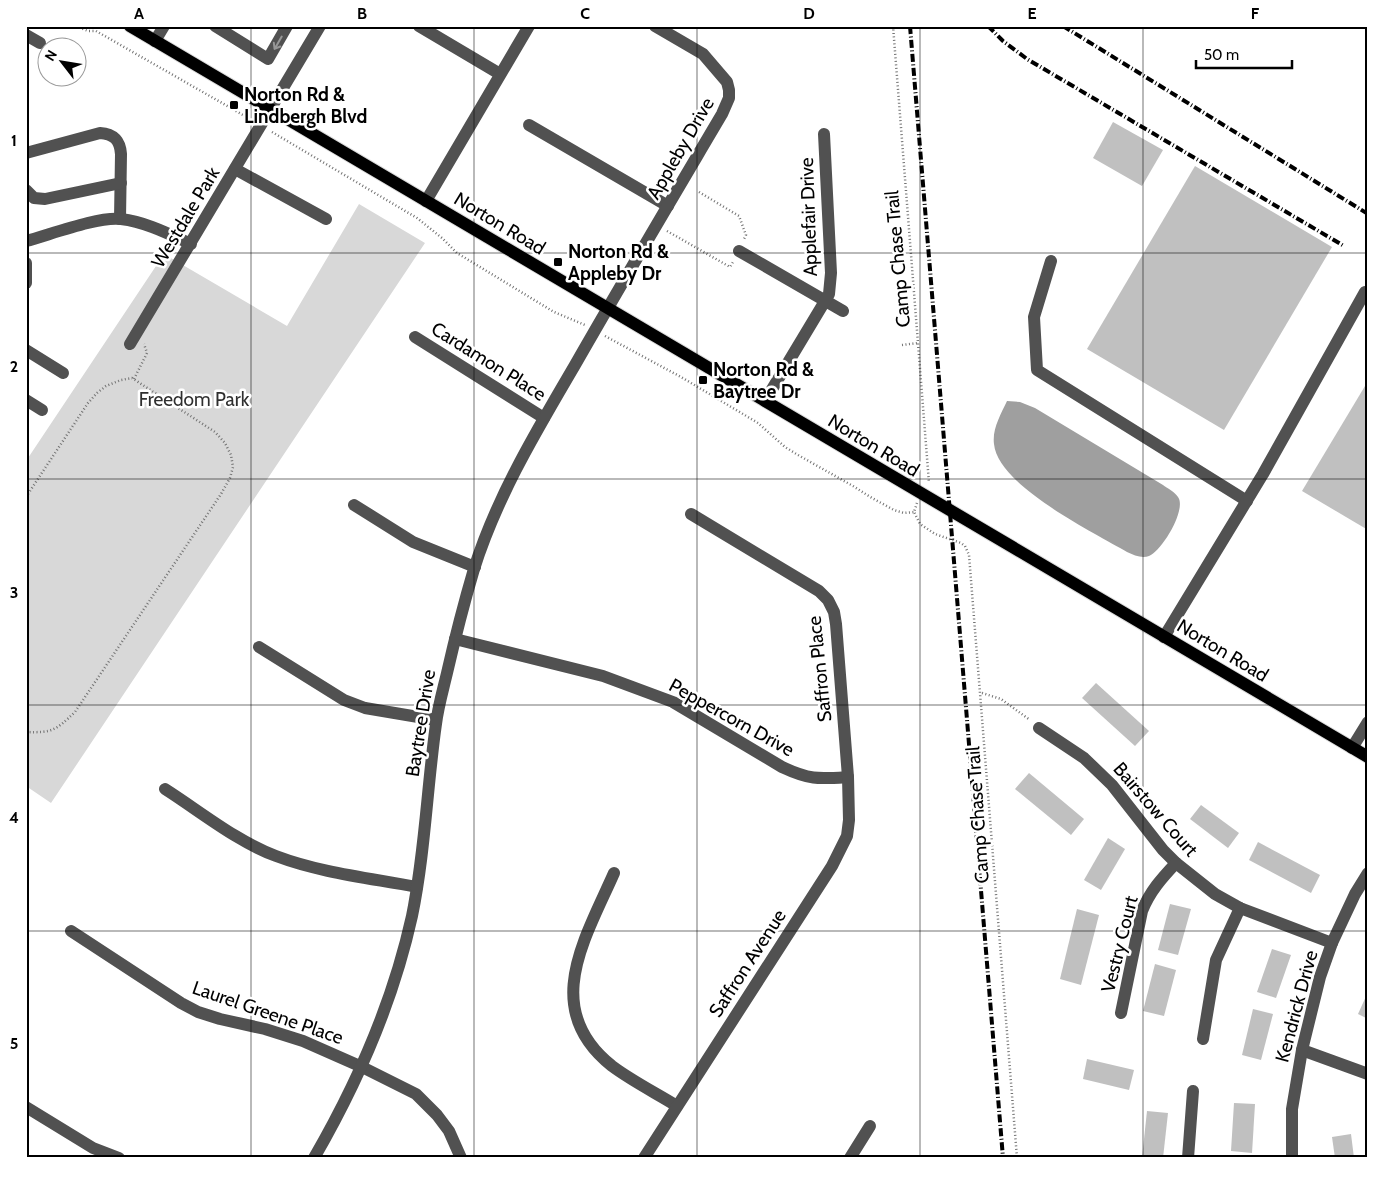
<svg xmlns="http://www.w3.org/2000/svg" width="1394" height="1184" viewBox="0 0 1394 1184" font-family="Cabin,sans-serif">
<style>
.green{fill:#d8d8d8}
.water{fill:#9f9f9f}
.building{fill:#c0c0c0}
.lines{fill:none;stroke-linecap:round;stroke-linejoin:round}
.major-casing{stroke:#dbdbdb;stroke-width:14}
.path{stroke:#737373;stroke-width:2.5;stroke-dasharray:1 2.5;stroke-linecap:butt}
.minor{stroke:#515151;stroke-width:12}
.major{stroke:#000;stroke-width:12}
.rail{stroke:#000;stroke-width:4;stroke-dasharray:8 2.5 1 2.5;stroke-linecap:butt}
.oneway{stroke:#979797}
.grid{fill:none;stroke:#000;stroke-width:1;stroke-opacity:0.55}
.poi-dot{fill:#000;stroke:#fff;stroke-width:2}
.labels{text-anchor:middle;stroke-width:5;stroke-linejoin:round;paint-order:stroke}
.poi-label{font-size:19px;font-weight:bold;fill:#000;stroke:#fff;text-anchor:start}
.street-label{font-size:19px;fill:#000;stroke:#fff}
.park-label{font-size:19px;fill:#2f2f2f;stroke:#fff}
.neatline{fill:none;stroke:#000;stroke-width:2}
.grid-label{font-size:16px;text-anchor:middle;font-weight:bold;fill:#000}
</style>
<rect width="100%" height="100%" fill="#fff"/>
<path class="green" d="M359 204 425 243 51 803 26 786V461L164 254 287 326Z"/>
<path class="water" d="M1007 401 1020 402 1035 408 1163 485C1167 488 1175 492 1178 497 1187 509 1162 551 1149 556 1142 559 1134 555 1127 552 1093 532 998 486 994 444 992 429 1001 414 1007 401Z"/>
<g class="building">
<path d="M1113 122 1163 150 1142 186 1093 158Z"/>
<path d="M1195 166 1332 247 1224 430 1087 349Z"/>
<path d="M1368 381V530L1302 491Z"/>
<path d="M1096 683 1149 731 1135 746 1082 698Z"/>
<path d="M1029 773 1084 819 1071 835 1015 789Z"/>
<path d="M1201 805 1239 833 1228 848 1190 819Z"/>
<path d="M1108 838 1125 849 1101 890 1084 880Z"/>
<path d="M1258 842 1320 875 1311 893 1249 860Z"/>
<path d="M1170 904 1191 909 1178 955 1158 950Z"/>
<path d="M1077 909 1099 915 1081 985 1060 979Z"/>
<path d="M1272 949 1291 955 1276 998 1257 992Z"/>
<path d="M1155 964 1176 970 1164 1016 1143 1011Z"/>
<path d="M1368 992V1019L1358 1014Z"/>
<path d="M1253 1009 1273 1014 1261 1060 1242 1055Z"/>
<path d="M1087 1059 1134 1070 1129 1090 1083 1079Z"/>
<path d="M1234 1103 1255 1104 1252 1153 1231 1151Z"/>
<path d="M1147 1111 1168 1113 1163 1158H1142Z"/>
<path d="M1351 1134 1354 1158H1335L1332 1137Z"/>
</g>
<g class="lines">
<defs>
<path id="major" d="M130 26 1368 757"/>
</defs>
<use href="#major" class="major-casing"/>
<g class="path">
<path d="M76 26 88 31H96L250 119"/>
<path d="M893 26 929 483"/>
<path d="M272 132 417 218 442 238 457 253 554 312 585 325"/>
<path d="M699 192 739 216 746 235 744 239"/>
<path d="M667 231 730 267 733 262"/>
<path d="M605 336 681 377 758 423 785 447 798 455 853 486 872 498 894 510 904 513 914 512"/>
<path d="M902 345 918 343"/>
<path d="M134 379 147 353 144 344"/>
<path d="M26 497 88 403 97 393 106 386 121 380 132 378 215 432 225 443 231 455 233 467 230 478 221 494 75 712C56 730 53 733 26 732"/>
<path d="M917 503 914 512 920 524 935 534 961 543 965 546 969 555 1017 1158"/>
<path d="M982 693 1001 699 1030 720"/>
</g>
<g class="minor">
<path d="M215 26 268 59 287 26"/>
<path d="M419 26 500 74"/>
<path d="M26 35 40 43"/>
<path d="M155 41 164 26"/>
<path d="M529 125 668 206"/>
<path d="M26 153 100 133C114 134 120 140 121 154L120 219"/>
<path d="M235 169 326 219"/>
<path d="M26 190 34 198 45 199 121 183"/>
<path d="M426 201 529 26"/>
<path d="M26 241C49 235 99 216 121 219 146 222 169 234 191 244"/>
<path d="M739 251 843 311"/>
<path d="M1051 261 1034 317 1037 370 1247 501"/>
<path d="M26 263V283"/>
<path d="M415 337 544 418"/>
<path d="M130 344 320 26"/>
<path d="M26 350 63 373"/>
<path d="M26 400 42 410"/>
<path d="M765 401 825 301 829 294 831 273 824 134"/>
<path d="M354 505 413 542 475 567"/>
<path d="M1164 637 1263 474 1365 292"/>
<path d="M455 639 603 676 673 702 782 767C810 780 818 779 848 777"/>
<path d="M259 647 344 700 365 708 436 720"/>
<path d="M1039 728 1084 758 1112 785 1163 850 1176 863 1215 894 1240 908 1332 943"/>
<path d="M1352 748 1368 722"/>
<path d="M165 789C201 812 236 841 276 856 321 873 370 878 417 887"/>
<path d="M614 873C585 939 540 1009 612 1066 632 1081 656 1093 677 1106"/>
<path d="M71 931 181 1003 198 1012 220 1019 265 1029 303 1041 362 1067 416 1094 437 1115 449 1131 461 1158"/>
<path d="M1121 1013 1142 911C1150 891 1162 878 1176 863"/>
<path d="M1203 1039 1216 960 1240 908"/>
<path d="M1302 1050 1368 1074"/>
<path d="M26 1107 93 1148 119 1158"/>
<path d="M314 1158C358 1082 393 1002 412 916 425 853 427 787 436 724 438 707 443 690 447 673 455 638 464 603 474 569 497 496 537 430 575 365 623 281 673 197 722 114L729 98V90L727 82 703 54 655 26"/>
<path d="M644 1158 832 866 847 836 849 820 848 777 836 624 834 612 828 600 819 591 691 514"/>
<path d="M850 1158 870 1126"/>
<path d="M1188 1158 1193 1091"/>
<path d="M1292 1158V1109L1302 1050 1320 977 1332 943 1355 894 1368 873"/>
</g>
<use href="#major" class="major"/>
<g class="rail">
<path d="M910 26 1003 1158"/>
<path d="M988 26 1003 41 1027 59 1344 246"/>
<path d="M1063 26 1368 214"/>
</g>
</g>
<defs><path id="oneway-shaft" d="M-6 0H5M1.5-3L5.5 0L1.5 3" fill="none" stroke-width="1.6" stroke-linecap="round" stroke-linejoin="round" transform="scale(1.25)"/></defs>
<use class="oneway" href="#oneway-shaft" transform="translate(278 43) rotate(120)"/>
<path class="grid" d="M251 26V1158M474 26V1158M697 26V1158M920 26V1158M1143 26V1158M26 253H1368M26 479H1368M26 705H1368M26 931H1368"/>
<g class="poi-dot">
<rect x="229" y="100" width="10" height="10" rx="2.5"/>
<rect x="553" y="257" width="10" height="10" rx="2.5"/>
<rect x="698" y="375" width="10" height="10" rx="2.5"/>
</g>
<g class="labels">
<g class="poi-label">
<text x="244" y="101">Norton Rd &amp;<tspan x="244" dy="22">Lindbergh Blvd</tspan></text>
<text x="568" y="258">Norton Rd &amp;<tspan x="568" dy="22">Appleby Dr</tspan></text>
<text x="713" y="376">Norton Rd &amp;<tspan x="713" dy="22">Baytree Dr</tspan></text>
</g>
<g class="street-label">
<text transform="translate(680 148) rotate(-60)" y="7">Appleby Drive</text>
<text transform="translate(185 217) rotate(-59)" y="7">Westdale Park</text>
<text transform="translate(808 217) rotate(-92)" y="7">Applefair Drive</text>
<text transform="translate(500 223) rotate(31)" y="7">Norton Road</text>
<text transform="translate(897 259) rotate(-95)" y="7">Camp Chase Trail</text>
<text transform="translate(489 361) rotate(32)" y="7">Cardamon Place</text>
<text transform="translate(874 445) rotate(31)" y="7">Norton Road</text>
<text transform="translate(1223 650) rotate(31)" y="7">Norton Road</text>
<text transform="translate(819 669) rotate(-96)" y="7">Saffron Place</text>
<text transform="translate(732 717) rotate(29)" y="7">Peppercorn Drive</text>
<text transform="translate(420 723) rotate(-81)" y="7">Baytree Drive</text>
<text transform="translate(1156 809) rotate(49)" y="7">Bairstow Court</text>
<text transform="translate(977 815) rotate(-94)" y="7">Camp Chase Trail</text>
<text transform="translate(1119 944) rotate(-76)" y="7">Vestry Court</text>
<text transform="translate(747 963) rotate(-57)" y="7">Saffron Avenue</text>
<text transform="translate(1296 1006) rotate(-75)" y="7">Kendrick Drive</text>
<text transform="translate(268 1012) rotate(19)" y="7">Laurel Greene Place</text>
</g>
<g class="park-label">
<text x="194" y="406">Freedom Park</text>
</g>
</g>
<rect width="1394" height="1184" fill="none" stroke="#ffffff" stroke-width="55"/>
<g transform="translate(62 62) rotate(301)"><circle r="24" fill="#ffffff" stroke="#999999"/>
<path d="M0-4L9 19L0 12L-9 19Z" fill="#000000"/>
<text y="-8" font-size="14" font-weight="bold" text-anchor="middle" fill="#000000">N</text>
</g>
<path d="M1196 60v8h96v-8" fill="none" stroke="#000000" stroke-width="2.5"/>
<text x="1204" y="60" font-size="15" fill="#000000" stroke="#ffffff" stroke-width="4" paint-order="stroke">50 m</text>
<rect x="28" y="28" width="1338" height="1128" class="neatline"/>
<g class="grid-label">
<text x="139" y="19">A</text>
<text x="362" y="19">B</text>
<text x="585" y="19">C</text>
<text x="809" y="19">D</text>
<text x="1032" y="19">E</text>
<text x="1255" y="19">F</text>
<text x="14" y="146">1</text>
<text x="14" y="372">2</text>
<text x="14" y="598">3</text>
<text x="14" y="823">4</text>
<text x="14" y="1049">5</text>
</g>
</svg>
